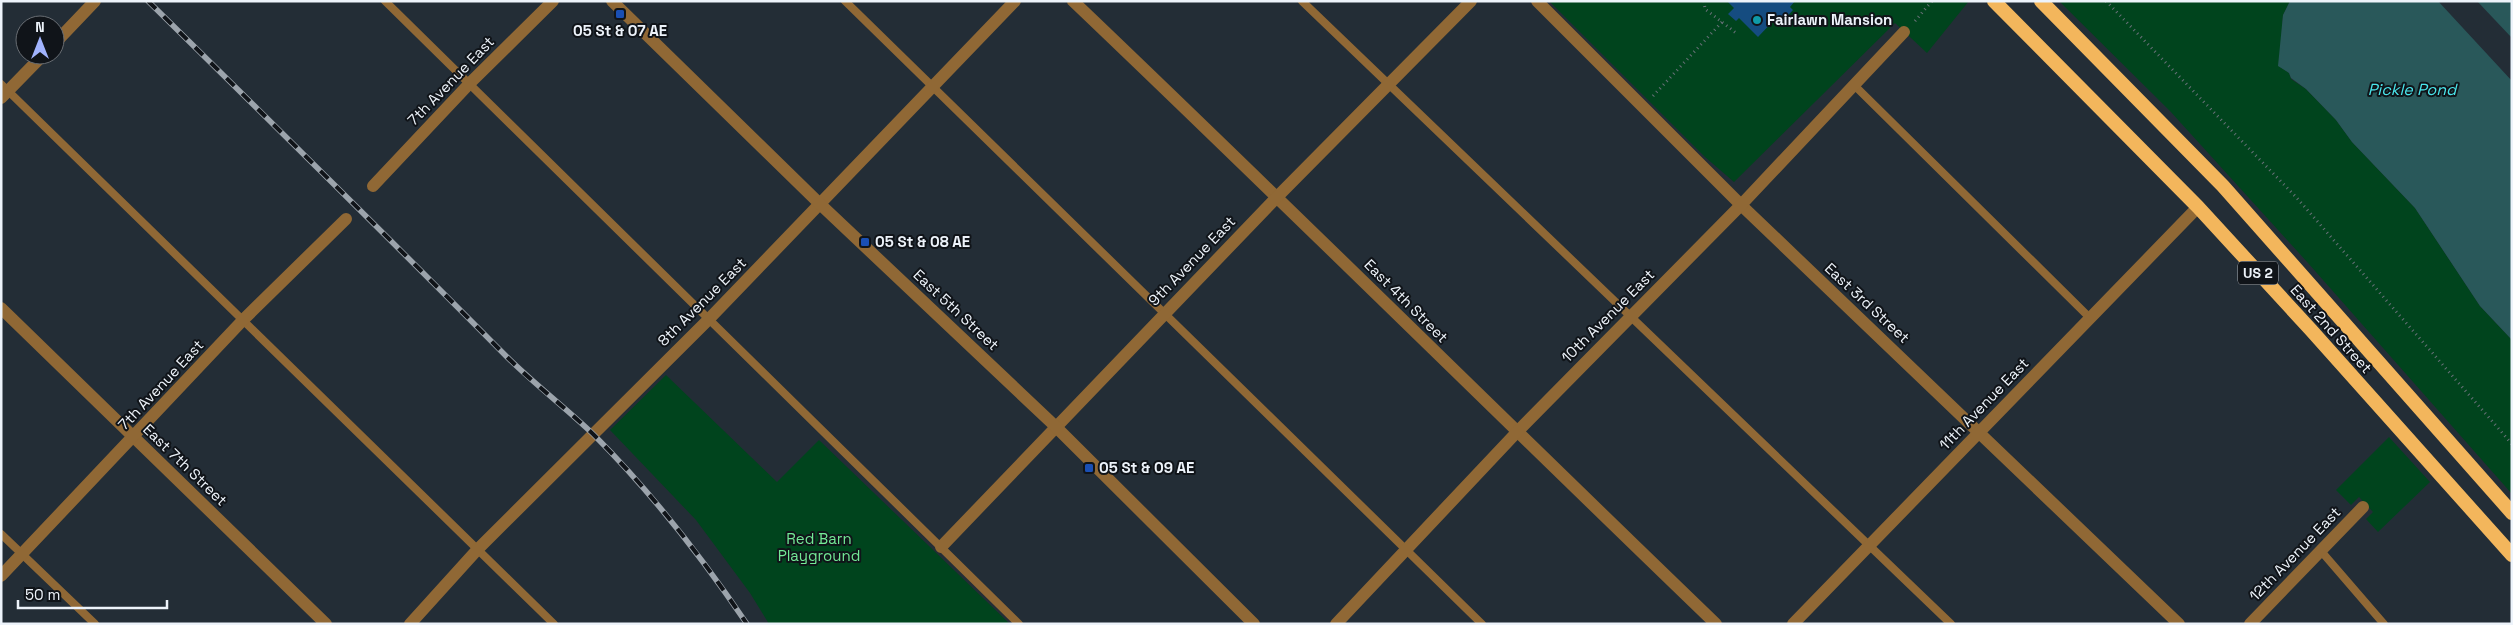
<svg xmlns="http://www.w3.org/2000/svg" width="2513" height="625" viewBox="0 0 2513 625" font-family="'Space Grotesk',sans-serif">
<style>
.green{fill:#00441d}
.water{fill:#29585a}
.building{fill:#154c80}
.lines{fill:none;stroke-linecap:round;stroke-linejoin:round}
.path{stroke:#687179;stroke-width:3;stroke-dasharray:1 4;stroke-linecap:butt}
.service{stroke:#906835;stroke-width:8}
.minor{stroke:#906835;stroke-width:12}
.tertiary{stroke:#906835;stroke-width:12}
.trunk{stroke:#f3b65c;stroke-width:14}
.rail-casing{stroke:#9ca4ac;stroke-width:5.5}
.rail{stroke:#101419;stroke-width:4;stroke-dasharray:11;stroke-linecap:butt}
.transit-dot{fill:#1a4fb4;stroke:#101419;stroke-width:2}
.culture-dot{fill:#0f9aa8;stroke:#101419;stroke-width:2}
.labels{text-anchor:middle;stroke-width:4;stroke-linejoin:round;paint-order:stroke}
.shield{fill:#101419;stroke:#abb0b6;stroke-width:1}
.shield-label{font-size:14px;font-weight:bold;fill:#edf3fa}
.poi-label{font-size:15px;font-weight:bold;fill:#edf3fa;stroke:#101419;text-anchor:start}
.street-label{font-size:15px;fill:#edf3fa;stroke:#101419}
.park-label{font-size:15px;fill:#73e996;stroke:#101419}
.water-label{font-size:16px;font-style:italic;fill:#4ae5eb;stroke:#101419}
</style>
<rect width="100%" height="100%" fill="#232d36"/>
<g class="green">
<path d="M1549 1H1969L1927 53 1895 23 1734 182 1705 157Z"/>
<path d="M2059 1H2290L2283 15 2279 66 2289 73 2291 79 2306 89 2336 120 2352 142 2415 208 2480 306 2512 340V494L2308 263 2170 111Z"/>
<path d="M666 375 777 482 819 440 1010 624H769L750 593 696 520 610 430Z"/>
<path d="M2389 437 2430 482 2378 532 2366 519 2373 512 2359 497 2351 505 2336 490Z"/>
</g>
<g class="water">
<path d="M2290 1H2438L2512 81V340L2480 306 2415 208 2352 142 2336 120 2306 89 2291 78 2289 73 2278 66 2283 15Z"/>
<path d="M2477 1H2512V38Z"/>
</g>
<path class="building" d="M1727 1H1795L1790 7 1793 10 1781 23 1776 18 1758 37 1739 18 1736 21 1728 14 1734 8Z"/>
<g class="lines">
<g class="path">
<path d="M1704 1 1705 9 1736 33"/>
<path d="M2106 1 2296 197 2512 444"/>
<path d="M1915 21 1932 1"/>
<path d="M1653 96 1722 22"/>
</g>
<g class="service">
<path d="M385 1 1019 624"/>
<path d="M845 1 1482 624"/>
<path d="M1302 1 1951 624"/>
<path d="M1 84 554 624"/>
<path d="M1854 85 2090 318"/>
<path d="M1 534 95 624"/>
<path d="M2321 551 2384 624"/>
</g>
<g class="minor">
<path d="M1073 1C1289 207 1501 417 1716 624"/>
<path d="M1537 1 1741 205 2179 624"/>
<path d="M55 43 95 1"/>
<path d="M1 98 43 55"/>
<path d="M373 186 470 83 553 1"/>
<path d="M1 308 326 624"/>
<path d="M941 547 1278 196 1471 1"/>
<path d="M1 576 243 320 346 219"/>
<path d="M410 624 477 550 709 319 1015 1"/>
<path d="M1336 624 1517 432 1741 205 1904 32"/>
<path d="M1793 624 2198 207"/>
<path d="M2250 624 2363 507"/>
</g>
<path class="tertiary" d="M612 1 821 205 1055 426 1254 624"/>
<g class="trunk">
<path d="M1994 1 2198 207 2311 330 2512 555"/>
<path d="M2041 1 2223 186 2512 513"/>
</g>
<defs>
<path id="rail" d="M148 1C268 119 388 237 506 356 534 384 566 408 594 435 652 493 701 556 747 624"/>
</defs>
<use href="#rail" class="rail-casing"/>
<use href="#rail" class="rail"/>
</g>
<g class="transit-dot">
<rect x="615" y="9" width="10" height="10" rx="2.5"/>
<rect x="860" y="237" width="10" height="10" rx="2.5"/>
<rect x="1084" y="463" width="10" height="10" rx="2.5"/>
</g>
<circle class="culture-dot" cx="1757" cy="20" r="5"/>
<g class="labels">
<rect class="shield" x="2238" y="261.5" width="40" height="23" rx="4"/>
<g class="shield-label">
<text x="2258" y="278">US 2</text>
</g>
<g class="poi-label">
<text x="1767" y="25">Fairlawn Mansion</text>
<text x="620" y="36" text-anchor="middle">05 St &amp; 07 AE</text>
<text x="875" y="247">05 St &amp; 08 AE</text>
<text x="1099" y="473">05 St &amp; 09 AE</text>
</g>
<g class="street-label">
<text transform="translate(451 81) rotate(-46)" y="5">7th Avenue East</text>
<text transform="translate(1192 261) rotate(-46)" y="5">9th Avenue East</text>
<text transform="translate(1406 301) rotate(45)" y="5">East 4th Street</text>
<text transform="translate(702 302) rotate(-45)" y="5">8th Avenue East</text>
<text transform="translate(1867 303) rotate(43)" y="5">East 3rd Street</text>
<text transform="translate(956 310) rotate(43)" y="5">East 5th Street</text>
<text transform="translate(1608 316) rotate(-45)" y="5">10th Avenue East</text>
<text transform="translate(2331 329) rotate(48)" y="5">East 2nd Street</text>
<text transform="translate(161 385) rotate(-47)" y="5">7th Avenue East</text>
<text transform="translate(1984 404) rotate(-46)" y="5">11th Avenue East</text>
<text transform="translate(185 465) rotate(44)" y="5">East 7th Street</text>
<text transform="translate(2295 554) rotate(-46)" y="5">12th Avenue East</text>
</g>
<g class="park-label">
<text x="819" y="544">Red Barn<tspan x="819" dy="17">Playground</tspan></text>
</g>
<g class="water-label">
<text x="2412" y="95">Pickle Pond</text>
</g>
</g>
<rect width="2513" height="625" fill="none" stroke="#edf3fa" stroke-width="5"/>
<g transform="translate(40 40)"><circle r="24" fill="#101419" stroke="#686d73"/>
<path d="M0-4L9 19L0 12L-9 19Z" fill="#a1b3fd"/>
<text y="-8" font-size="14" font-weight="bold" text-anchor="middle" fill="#edf3fa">N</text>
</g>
<path d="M18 600v8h149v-8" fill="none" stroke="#edf3fa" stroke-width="2.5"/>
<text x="25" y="600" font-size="15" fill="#edf3fa" stroke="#101419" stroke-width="4" paint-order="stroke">50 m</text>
</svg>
